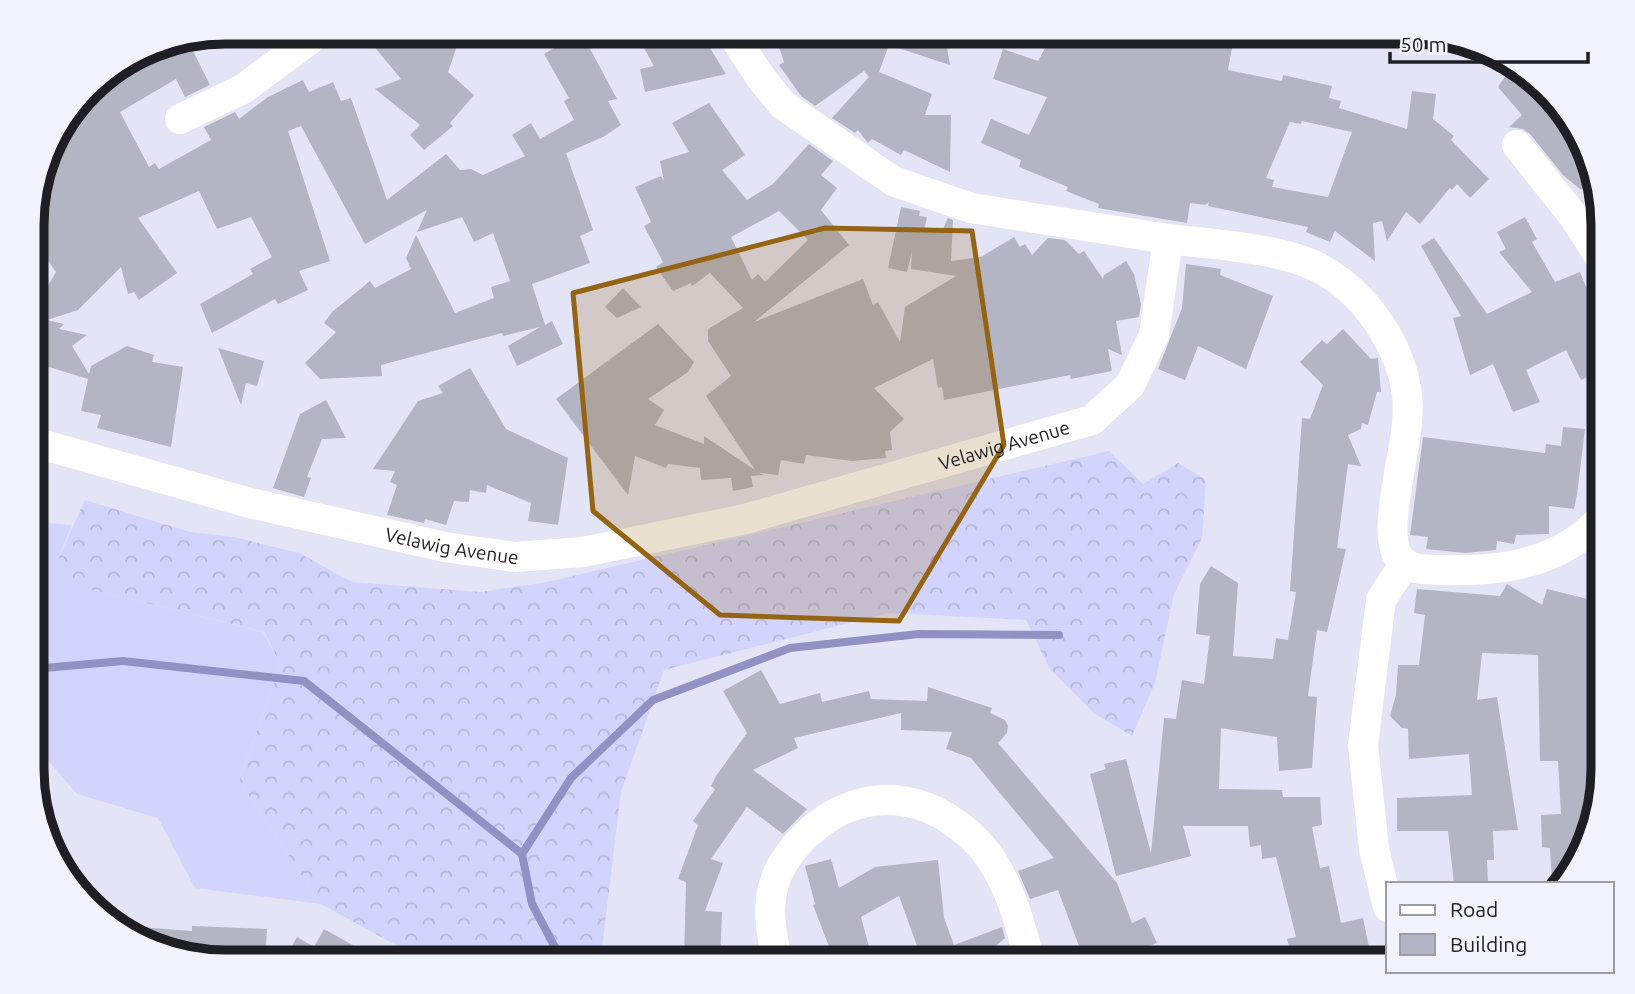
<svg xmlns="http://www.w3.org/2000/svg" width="1635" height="994" viewBox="0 0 1635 994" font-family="Ubuntu,sans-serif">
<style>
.grass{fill:#d3d4fd}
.forest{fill:url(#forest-crowns)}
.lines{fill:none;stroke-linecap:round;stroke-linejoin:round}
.stream{stroke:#9191c3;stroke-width:8}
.building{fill:#b3b4c4;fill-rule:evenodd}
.minor{stroke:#fff;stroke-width:30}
.marked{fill:#946414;fill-opacity:0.2;stroke:#946414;stroke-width:5;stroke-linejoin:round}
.labels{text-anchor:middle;stroke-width:7;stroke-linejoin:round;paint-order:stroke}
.street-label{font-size:19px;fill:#1e1e24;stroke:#f1f2fc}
.rim{fill:none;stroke:#1e1e24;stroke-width:9}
</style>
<defs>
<pattern id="forest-crowns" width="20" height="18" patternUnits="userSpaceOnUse" patternTransform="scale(1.75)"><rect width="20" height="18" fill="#d3d4fd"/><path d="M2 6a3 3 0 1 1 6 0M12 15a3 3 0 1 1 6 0" fill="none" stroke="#b5b6d9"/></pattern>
</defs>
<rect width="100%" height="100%" fill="#e3e4f5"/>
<path class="grass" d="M33 522 72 525 50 579 263 632 281 665 239 781 321 904 195 888 158 818 77 794 33 743Z"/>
<path class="forest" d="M1109 451 1143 484 1178 463 1206 480 1202 538 1174 594 1155 683 1132 736 1094 713 1050 669 1026 620 888 613 664 670 621 792 602 948 609 962H427L321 904 239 781 281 665 264 632 49 579 85 500 190 532 234 537 299 553 352 582 480 592 547 582Z"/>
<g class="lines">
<g class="stream">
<path d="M33 669 123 661 304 681 522 854 571 778 653 700 790 648 919 634 1059 635"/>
<path d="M522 854 532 904 563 962"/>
</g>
</g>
<g class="building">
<path d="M362 32H441L456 49 448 72 474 95 450 123 453 126 424 150 410 135 420 125 375 89 401 79Z"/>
<path d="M581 32 617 99 608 101 621 125 603 137 566 153 593 230 580 236 590 263 532 284 545 325 552 321 563 344 517 366 508 346 540 327 503 336 502 333 381 365 382 376 320 379 305 363 336 332 324 323 332 312 370 281 375 288 411 269 406 258 416 235 455 313 494 298 491 287 510 281 493 233 474 242 462 217 417 232 427 210 365 244 301 126 288 131 330 261 299 271 308 290 278 304 275 299 212 333 200 304 253 274 250 269 272 257 251 217 217 229 199 191 138 218 177 273 139 300 134 292 128 294 121 267 78 310 47 320 64 324 59 329 87 335 72 346 89 374 91 366 127 346 154 355 152 362 183 367 171 447 97 428 101 415 81 411 88 379 33 362V311L56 272 33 239V200L52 139 97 80 132 58 140 66 187 39 210 85 185 97 176 79 120 112 149 167 155 163 159 169 211 140 204 127 235 112 239 119 268 97 303 80 309 92 333 82 341 101 351 98 387 200 446 154 460 170 471 169 483 175 525 156 512 135 531 123 540 139 574 120 564 101 569 98 544 54Z"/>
<path d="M635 32H700L726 74 645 92 640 69 654 66Z"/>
<path d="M774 32H894L890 43 945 36 950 65 889 45 879 72 932 94 925 115H951L950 172 904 150 901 155 872 139 868 143 858 130 855 133 832 118 869 77 864 71 815 106 801 96 779 65 784 62Z"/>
<path d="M1054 32H1235L1228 70 1282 81 1283 75 1332 86 1329 98 1341 101 1339 108 1407 129 1412 91 1436 94 1433 119 1454 136 1451 140 1489 179 1470 198 1457 184 1452 190 1450 188 1420 224 1406 212 1387 241 1382 221 1373 223 1375 261 1335 231 1330 242 1306 232 1308 227 1208 206 1209 202 1205 205 1190 203 1187 223 1098 208 1099 204 1066 191 1068 187 1019 167 1021 160 981 143 991 119 1029 135 1047 97 993 79 1003 49 1038 61ZM1302 121 1352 132 1328 197 1272 187 1274 180 1266 178 1290 122 1301 124Z"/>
<path d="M1514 63 1577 128 1592 177 1581 190 1563 175 1530 134 1523 129 1509 127 1522 115 1498 87Z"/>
<path d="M709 103 745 155 722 170 747 200 773 184 809 144 833 161 821 175 837 188 821 210 849 245 754 322 863 279 873 305 878 302 900 342 905 307 956 276 911 269 912 251 907 272 888 268 901 207 920 211 919 216 927 217 924 231H942L948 218 953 220 951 261 981 257 1014 237 1020 247 1025 244 1032 255 1048 238 1065 240 1079 254 1084 251 1103 279 1104 275 1126 261 1134 274 1141 304 1139 317 1116 321 1122 355 1108 349 1112 371 1071 379 1070 375 944 400 942 387 938 388 933 359 874 388 904 419 890 432 892 450 885 451 886 458 852 461 806 455 804 464 781 460 778 475 759 473 764 475 751 476 753 487 733 491 731 478 701 480 700 468 668 464 666 468 635 456 628 495 556 399 658 324 694 362 688 372 648 399 664 410 655 425 704 444V436L755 470 706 396 731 376 708 341V329L743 308 710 273 692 286 691 283 673 291 656 267 663 262 644 226 651 222 635 187 661 176 664 181 660 161 689 152 672 123ZM779 211 808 240 765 282 758 274 752 280 731 237Z"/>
<path d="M1525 217 1537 239 1532 242 1555 282 1580 272 1603 329V369L1581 380 1566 350 1526 370 1540 402 1513 412 1493 364 1470 375 1453 318 1461 316 1421 246 1434 238 1487 314 1532 292 1499 252 1506 249 1497 232Z"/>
<path d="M1186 264 1221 269 1220 275 1273 296 1246 369 1198 346 1185 380 1158 369 1182 308Z"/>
<path d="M623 288 641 307 617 318 605 307Z"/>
<path d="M1343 329 1371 359 1378 358 1381 392H1377L1368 425 1362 423 1361 429 1348 435 1361 466 1348 464 1337 548 1346 549 1327 632 1317 630 1308 696 1317 697 1312 768 1279 771 1277 737 1221 728 1219 789 1282 790 1283 797H1320L1322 825 1312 827 1320 868 1329 866 1341 923 1363 918 1372 962H1293L1287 939 1296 937 1276 857 1262 859 1261 845 1250 847 1248 826H1183L1191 856 1116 876 1090 774 1106 769 1104 764 1126 759 1151 853 1164 718 1176 719 1182 680 1204 684 1210 636 1196 634 1200 584 1211 566 1238 583 1233 656 1273 659 1276 638 1288 640 1296 592 1290 591 1302 418 1310 419 1323 385 1300 362 1322 340 1327 344Z"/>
<path d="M218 348 264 361 257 386 246 383 241 405Z"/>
<path d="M470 368 506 429 568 458 558 525 528 521 531 503 487 485 486 493 470 490 469 502 454 501 446 525 425 519 424 523 387 515 397 485 390 482 395 471 373 469 418 401 443 393 438 386Z"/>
<path d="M326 400 346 438 322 439 307 477 311 478 304 497 273 488 300 414Z"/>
<path d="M1563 427 1585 429 1577 494 1574 509 1549 506V534L1516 535 1514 544 1497 541 1496 550 1465 553 1426 549 1428 537 1410 535 1423 437 1545 453 1546 444 1561 446Z"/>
<path d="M1507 584 1542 605 1547 589 1596 601 1588 630 1602 634 1587 689 1603 693V750H1591V818L1571 876 1563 884H1552L1550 848 1542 847 1541 815 1561 814 1558 761H1540L1538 655 1482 653 1477 700 1497 697 1518 830 1493 831 1494 860H1487L1488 884H1454L1448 831H1397V798L1472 795 1469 754 1409 759 1408 729 1402 728 1390 716 1396 695 1398 665H1419L1425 615 1414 613 1417 589 1500 596Z"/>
<path d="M761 670 780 704 820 693 822 702 869 691 871 699 927 701 928 687 992 708 990 713 1005 720 1008 726 1007 733 998 743 1117 883 1132 923 1145 917 1157 943 1107 962H1085L1058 890 1030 899 1018 871 1054 858 971 758 946 749 952 732 901 730V713L794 738 798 748 753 770 807 809 783 834 747 807 711 859 723 863 705 911 722 912 720 962H684L686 882 678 879 698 825 693 821 715 789 711 786 716 776 747 733 723 691Z"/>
<path d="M831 859 839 888 875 867 938 860 944 918 954 945 1002 927 1005 938 978 962H913L921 957 899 896 861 917 873 962H835L813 905 815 904 805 866Z"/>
<path d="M192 926 267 929 265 962H225L138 936 139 927 192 931Z"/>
<path d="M324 929 383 962H300L287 955 297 937 314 947Z"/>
</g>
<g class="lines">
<g class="minor">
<path d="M731 32 761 78 783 105 893 181 971 208 1168 239"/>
<path d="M180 119 243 89 320 32"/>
<path d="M1517 145 1575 218 1603 262"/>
<path id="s1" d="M33 442 250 503 445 547 515 557 583 552 745 519 1092 420 1130 385 1154 335 1168 239C1211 244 1282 248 1319 268 1364 291 1401 345 1407 395 1410 421 1403 449 1399 474 1396 496 1386 538 1399 558 1409 572 1429 569 1443 570 1502 572 1563 563 1603 516"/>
<path d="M1388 907 1374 849 1363 745 1381 600 1405 563"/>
<path d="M777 962C772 934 765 907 776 878 782 861 793 848 806 835 861 783 930 791 980 845 1008 876 1020 923 1030 962"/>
</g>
</g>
<path class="marked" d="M825 228 972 231 1004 445 899 621 720 615 593 511 573 293Z"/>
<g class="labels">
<g class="street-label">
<text dy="7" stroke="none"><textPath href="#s1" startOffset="999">Velawig Avenue</textPath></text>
<text dy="7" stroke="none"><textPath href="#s1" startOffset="432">Velawig Avenue</textPath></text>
</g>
</g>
<path d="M0 0H1635V994H0ZM225 44H1410A181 181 0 0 1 1591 225V769A181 181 0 0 1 1410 950H225A181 181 0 0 1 44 769V225A181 181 0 0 1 225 44Z" fill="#f1f2fc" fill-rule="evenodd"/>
<path class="rim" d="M225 44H1410A181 181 0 0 1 1591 225V769A181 181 0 0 1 1410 950H225A181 181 0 0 1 44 769V225A181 181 0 0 1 225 44Z"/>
<rect x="1386" y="882" width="228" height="91" fill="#f1f2fc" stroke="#9d9da6" stroke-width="2"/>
<rect x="1400" y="905" width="35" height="10" fill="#ffffff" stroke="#9d9da6" stroke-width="2"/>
<text x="1450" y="917" font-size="21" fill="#1e1e24">Road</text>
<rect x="1400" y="934" width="35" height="21" fill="#b3b4c4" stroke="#9d9da6" stroke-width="2"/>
<text x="1450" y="952" font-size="21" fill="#1e1e24">Building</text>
<path d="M1390 52v10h198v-10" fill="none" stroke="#1e1e24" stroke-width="3.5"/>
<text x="1400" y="52" font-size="21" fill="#1e1e24" stroke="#f1f2fc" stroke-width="5" paint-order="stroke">50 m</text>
</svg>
